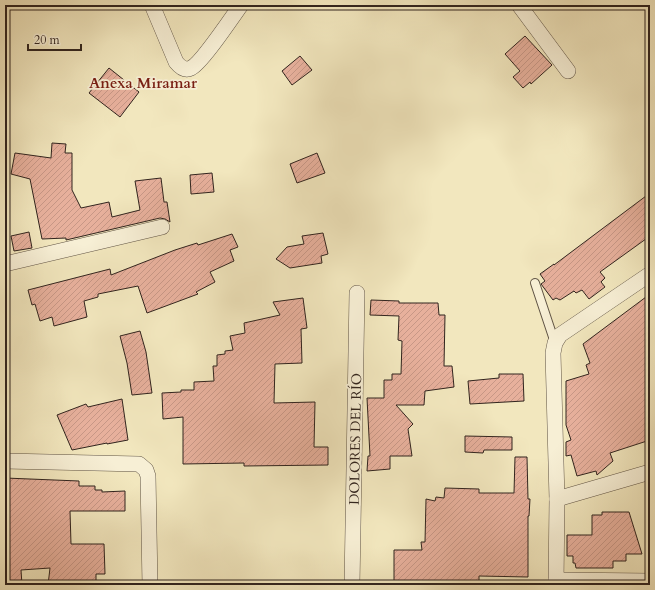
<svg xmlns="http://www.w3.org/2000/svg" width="655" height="590" viewBox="0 0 655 590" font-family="Cardo,serif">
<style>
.building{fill:url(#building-hatch);stroke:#31241e}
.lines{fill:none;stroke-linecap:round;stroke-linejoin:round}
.lane-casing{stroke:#615546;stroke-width:10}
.street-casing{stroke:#615546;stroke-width:16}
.lane{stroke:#f7efd5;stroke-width:8}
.street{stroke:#f7efd5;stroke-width:15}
.labels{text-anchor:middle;stroke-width:3.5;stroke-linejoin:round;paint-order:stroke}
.street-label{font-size:14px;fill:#31241e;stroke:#f7efd5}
.neighbourhood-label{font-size:15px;font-weight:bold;fill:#7a1f14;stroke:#f7efd5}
</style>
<defs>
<pattern id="building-hatch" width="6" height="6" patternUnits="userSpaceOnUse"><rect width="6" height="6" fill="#e7b09c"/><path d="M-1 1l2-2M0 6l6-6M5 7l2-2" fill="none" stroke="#c79786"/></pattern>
</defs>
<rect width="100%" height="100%" fill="#f2e7be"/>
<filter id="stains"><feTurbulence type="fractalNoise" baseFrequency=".005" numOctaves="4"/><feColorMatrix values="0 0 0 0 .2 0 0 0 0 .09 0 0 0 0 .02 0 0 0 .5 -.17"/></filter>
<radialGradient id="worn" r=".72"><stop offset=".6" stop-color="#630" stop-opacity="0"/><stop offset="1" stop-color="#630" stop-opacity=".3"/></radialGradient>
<g class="building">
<path d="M525 36 552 65 531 84 530 82 523 88 513 77 520 71 505 54Z"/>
<path d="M300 56 312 70 292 85 282 71Z"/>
<path d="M109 68 139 92 120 117 89 93Z"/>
<path d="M52 143 66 144 65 153H72V190L81 208 109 202 112 217 140 210 135 181 161 178 164 202H167L170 222 165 219 160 218 66 240V238L42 239 30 179 11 174 15 153 51 158Z"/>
<path d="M317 153 325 173 297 183 290 164Z"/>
<path d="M212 173 214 192 191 194 190 175Z"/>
<path d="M650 193V236L600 272 605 278 601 282 605 287 589 299 582 290 576 293 574 291 560 300 556 298 553 300 541 284 545 281 540 274 554 264V265Z"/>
<path d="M29 232 32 248 14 251 11 236Z"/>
<path d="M323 233 328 254 321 256 322 263 290 268 276 259 287 247 304 244 302 236Z"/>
<path d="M232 234 238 247 230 250 234 261 210 272 215 282 196 292 198 294 147 313 138 286 98 294V297L84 301 87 317 54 326 52 317 40 321 35 304 32 305 28 290 110 269 111 275 175 250 197 243 198 245Z"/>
<path d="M650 294V440L610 453 613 461 597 475 596 471 577 476 571 455 566 456V442L571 440 566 425V381L589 374 586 365 590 363 583 344Z"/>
<path d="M303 298 307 328 301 329 302 363 275 364 274 403 315 402 314 447H328V465L244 466V463L183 464V417L163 419 162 393 181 392V390H194V382L214 381 213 366H217V355L225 354V351L233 350 230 336 245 333 244 323 280 315 273 302Z"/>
<path d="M371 300 399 301V303H438L439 315H445L444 366H452L454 387 425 391 424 405H396L413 424 408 429 412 456H390V469L367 471 368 456H370L367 398H384V380H392V374H401L402 341 398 340 399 316 370 315Z"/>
<path d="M140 331 146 352 152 393 132 395 127 363 120 336Z"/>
<path d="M499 374H523L524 401 470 404 468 381 499 378Z"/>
<path d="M122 399 128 440 107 444V443L72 450 57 415 86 404 88 407Z"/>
<path d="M465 436 512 437V450H484L483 453 465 452Z"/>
<path d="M515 457H527L528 499H530L529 516H528V577L479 576V585H394V550H422L421 542H425L426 499 435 501 436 497 444 498 445 488 479 489V493H514Z"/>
<path d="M5 478 79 481V486H95V490H102V492L125 491V511H70L71 544H104L105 574H96V585H48L50 568 21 570 22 585H5Z"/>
<path d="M602 512H629L642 554H626V561H613V568H576L575 563H573V556H567V535H592V515H602Z"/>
</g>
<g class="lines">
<defs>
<path id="lane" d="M535 283 555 343"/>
<g id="street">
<path d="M152 5 176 62C180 67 185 71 191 68 201 64 233 16 241 5"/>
<path d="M519 5 568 71"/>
<path d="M5 264 162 227"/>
<path d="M5 461 139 464 146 470 148 476 150 585"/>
<path d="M557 499 650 472"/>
<path d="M556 580 650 581"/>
<path d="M352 585 357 293"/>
<path d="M556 585 557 499 553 353 555 343 560 335 650 274"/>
</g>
</defs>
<use href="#lane" class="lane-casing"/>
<use href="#street" class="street-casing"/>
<use href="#lane" class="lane"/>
<use href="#street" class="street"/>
</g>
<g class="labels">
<g class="street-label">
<text transform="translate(355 439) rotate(-89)" y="5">DOLORES DEL RÍO</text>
</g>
<g class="neighbourhood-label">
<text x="143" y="88">Anexa Miramar</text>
</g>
</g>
<rect width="655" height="590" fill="none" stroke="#f2e7be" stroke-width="20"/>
<rect x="6" y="6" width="643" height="578" fill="none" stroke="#31241e" stroke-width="2"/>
<rect x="10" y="10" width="635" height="570" fill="none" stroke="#31241e"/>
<path d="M28 44v6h53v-6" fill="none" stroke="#31241e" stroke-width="2"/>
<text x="34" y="44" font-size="12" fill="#31241e" stroke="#f7efd5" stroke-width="3" paint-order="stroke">20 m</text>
<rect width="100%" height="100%" filter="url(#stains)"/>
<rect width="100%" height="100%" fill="url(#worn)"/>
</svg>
